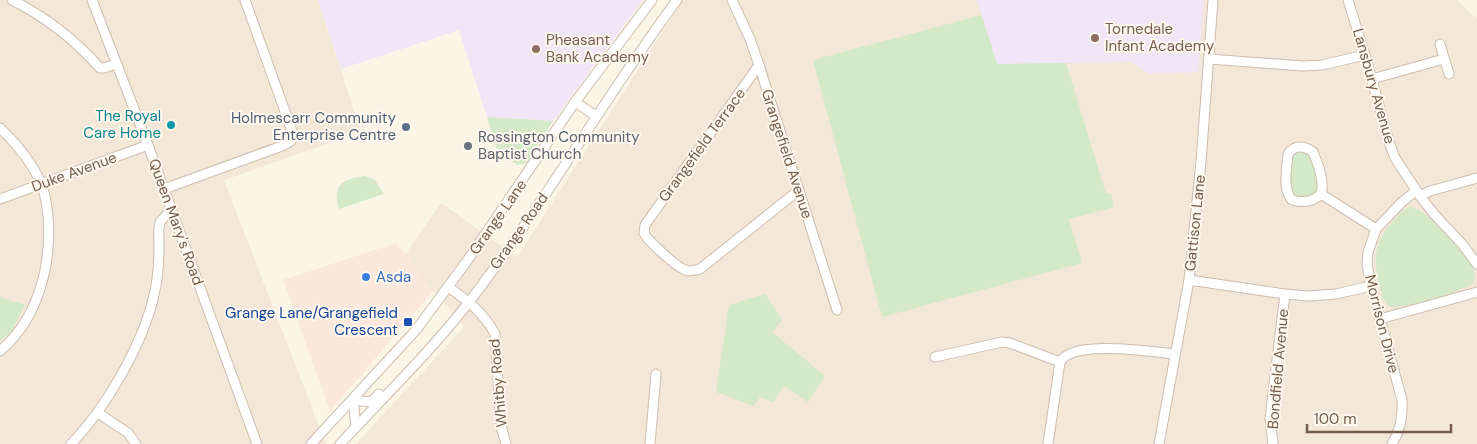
<svg xmlns="http://www.w3.org/2000/svg" width="1477" height="444" viewBox="0 0 1477 444" font-family="'DM Sans',sans-serif">
<style>
.residential{fill:#f3e7d7}
.commercial{fill:#fbe7dc}
.education{fill:#f2e5f8}
.green{fill:#d3e9c7}
.lines{fill:none;stroke-linecap:round;stroke-linejoin:round}
.minor-casing{stroke:#cdbdae;stroke-width:11}
.minor{stroke:#fff;stroke-width:9}
.education-dot{fill:#8d6e63;stroke:#fef8ee;stroke-width:2}
.culture-dot{fill:#0f9aa8;stroke:#fef8ee;stroke-width:2}
.service-dot{fill:#5c6f8a;stroke:#fef8ee;stroke-width:2}
.worship-dot{fill:#6b7280;stroke:#fef8ee;stroke-width:2}
.shop-dot{fill:#3f7fe0;stroke:#fef8ee;stroke-width:2}
.transit-dot{fill:#1a4fb4;stroke:#fef8ee;stroke-width:2}
.labels{text-anchor:middle;stroke-width:4;stroke-linejoin:round;paint-order:stroke}
.education-label{font-size:15px;fill:#785e54;stroke:#fef8ee;text-anchor:start}
.street-label{font-size:15px;fill:#745d4d;stroke:#fef8ee}
.culture-label{font-size:15px;fill:#0d838f;stroke:#fef8ee;text-anchor:end}
.service-label{font-size:15px;fill:#4e5e75;stroke:#fef8ee;text-anchor:end}
.worship-label{font-size:15px;fill:#5b616d;stroke:#fef8ee;text-anchor:start}
.shop-label{font-size:15px;fill:#366cbe;stroke:#fef8ee;text-anchor:start}
.transit-label{font-size:15px;fill:#164399;stroke:#fef8ee;text-anchor:end}
</style>
<rect width="100%" height="100%" fill="#fbf5e8"/>
<g class="residential">
<path d="M0 0H318L361 132 224 180 326 444H0Z"/>
<path d="M683 0H1457L1477 19V444H356L464 327 405 255 441 203 517 257Z"/>
</g>
<path class="commercial" d="M396 243 434 290 330 411 283 280Z"/>
<g class="education">
<path d="M318 0H643L553 121 487 117 459 30 341 69Z"/>
<path d="M977 0H1204L1198 72 1148 74 1132 62 997 64Z"/>
</g>
<g class="green">
<path d="M982 15 997 64 1066 63 1106 194 1111 193 1114 207 1069 219 1082 263 882 317 813 60Z"/>
<path d="M487 117 553 121 527 163 517 165 497 151Z"/>
<path d="M1291 150 1313 152 1321 194 1299 202 1286 188Z"/>
<path d="M365 176 375 180 384 194 339 209C332 185 342 179 365 176Z"/>
<path d="M1411 207C1428 210 1467 253 1474 270 1475 274 1475 277 1474 282L1469 286 1457 290V292L1410 305C1404 304 1395 310 1388 305 1383 302 1382 294 1380 288 1372 259 1374 240 1396 218 1401 213 1404 208 1411 207Z"/>
<path d="M765 294 782 320 772 332 825 376 808 402 784 386 773 402 760 397 754 406 716 392 729 305Z"/>
<path d="M0 297 25 305 12 331 0 341Z"/>
</g>
<g class="lines">
<defs>
<g id="minor">
<path d="M12 0C46 17 75 40 100 68H104L116 64"/>
<path d="M92 0 148 145 257 444"/>
<path d="M732 0 750 39 759 65 837 310"/>
<path d="M1348 0 1365 55 1389 142 1395 158 1420 196 1434 214 1462 244 1477 264"/>
<path d="M1440 44 1449 74"/>
<path d="M1209 59 1303 66 1322 65 1365 55"/>
<path d="M759 65 645 225 644 233 647 238C656 247 676 268 688 271 692 271 696 270 700 269L799 190"/>
<path d="M1372 79 1444 59"/>
<path d="M575 102 596 116"/>
<path d="M0 128C16 143 32 163 41 183 45 193 47 206 48 216 52 265 38 319 0 351"/>
<path d="M164 189 282 146 291 141 292 131 245 0"/>
<path d="M1321 194C1325 182 1318 164 1313 152 1305 146 1295 144 1288 154 1287 168 1282 189 1292 200 1302 203 1313 202 1321 194L1376 229"/>
<path d="M1420 196 1430 191 1477 178"/>
<path d="M0 199 148 145"/>
<path d="M1189 280 1285 294 1309 296 1336 294 1371 286"/>
<path d="M448 287C467 300 484 313 495 334L501 426 506 444"/>
<path d="M1380 319 1477 292"/>
<path d="M935 357 1002 342 1010 343 1060 362"/>
<path d="M98 413 128 433 136 444"/>
<path d="M356 426 353 400 371 402 379 394"/>
<path d="M71 444C106 408 143 344 154 295 158 279 159 261 159 245 159 238 158 230 160 222L171 210"/>
<path d="M311 444 416 330 467 261 575 102 652 0"/>
<path d="M340 444C384 397 430 352 469 302 544 205 604 98 677 0"/>
<path d="M650 444 656 374"/>
<path d="M1048 444 1060 362C1073 339 1151 352 1175 354"/>
<path d="M1159 444 1189 280 1201 162 1213 0"/>
<path d="M1273 444 1270 418 1285 294"/>
<path d="M1392 444C1400 431 1403 416 1402 400L1371 286 1367 264 1368 252 1376 229 1402 202 1416 191"/>
</g>
</defs>
<use href="#minor" class="minor-casing"/>
<use href="#minor" class="minor"/>
</g>
<g class="education-dot">
<circle cx="1095" cy="38" r="5"/>
<circle cx="536" cy="49" r="5"/>
</g>
<circle class="culture-dot" cx="171" cy="125" r="5"/>
<circle class="service-dot" cx="406" cy="127" r="5"/>
<circle class="worship-dot" cx="468" cy="146" r="5"/>
<circle class="shop-dot" cx="366" cy="277" r="5"/>
<rect class="transit-dot" x="403" y="317" width="10" height="10" rx="2.5"/>
<g class="labels">
<g class="education-label">
<text x="1105" y="34">Tornedale<tspan x="1105" dy="17">Infant Academy</tspan></text>
<text x="546" y="45">Pheasant<tspan x="546" dy="17">Bank Academy</tspan></text>
</g>
<g class="street-label">
<text transform="translate(1374 86) rotate(74)" y="5">Lansbury Avenue</text>
<text transform="translate(702 145) rotate(-54)" y="5">Grangefield Terrace</text>
<text transform="translate(787 154) rotate(72)" y="5">Grangefield Avenue</text>
<text transform="translate(74 172) rotate(-20)" y="5">Duke Avenue</text>
<text transform="translate(498 217) rotate(-55)" y="5">Grange Lane</text>
<text transform="translate(176 222) rotate(70)" y="5">Queen Mary's Road</text>
<text transform="translate(1195 223) rotate(-84)" y="5">Gattison Lane</text>
<text transform="translate(519 231) rotate(-55)" y="5">Grange Road</text>
<text transform="translate(1382 324) rotate(76)" y="5">Morrison Drive</text>
<text transform="translate(1278 369) rotate(-85)" y="5">Bondfield Avenue</text>
<text transform="translate(498 383) rotate(-95)" y="5">Whitby Road</text>
</g>
<g class="culture-label">
<text x="161" y="121">The Royal<tspan x="161" dy="17">Care Home</tspan></text>
</g>
<g class="service-label">
<text x="396" y="123">Holmescarr Community<tspan x="396" dy="17">Enterprise Centre</tspan></text>
</g>
<g class="worship-label">
<text x="478" y="142">Rossington Community<tspan x="478" dy="17">Baptist Church</tspan></text>
</g>
<g class="shop-label">
<text x="376" y="282">Asda</text>
</g>
<g class="transit-label">
<text x="398" y="318">Grange Lane/Grangefield<tspan x="398" dy="17">Crescent</tspan></text>
</g>
</g>
<path d="M1307 424v8h144v-8" fill="none" stroke="#745d4d" stroke-width="2.5"/>
<text x="1314" y="424" font-size="15" fill="#745d4d" stroke="#fef8ee" stroke-width="4" paint-order="stroke">100 m</text>
</svg>
